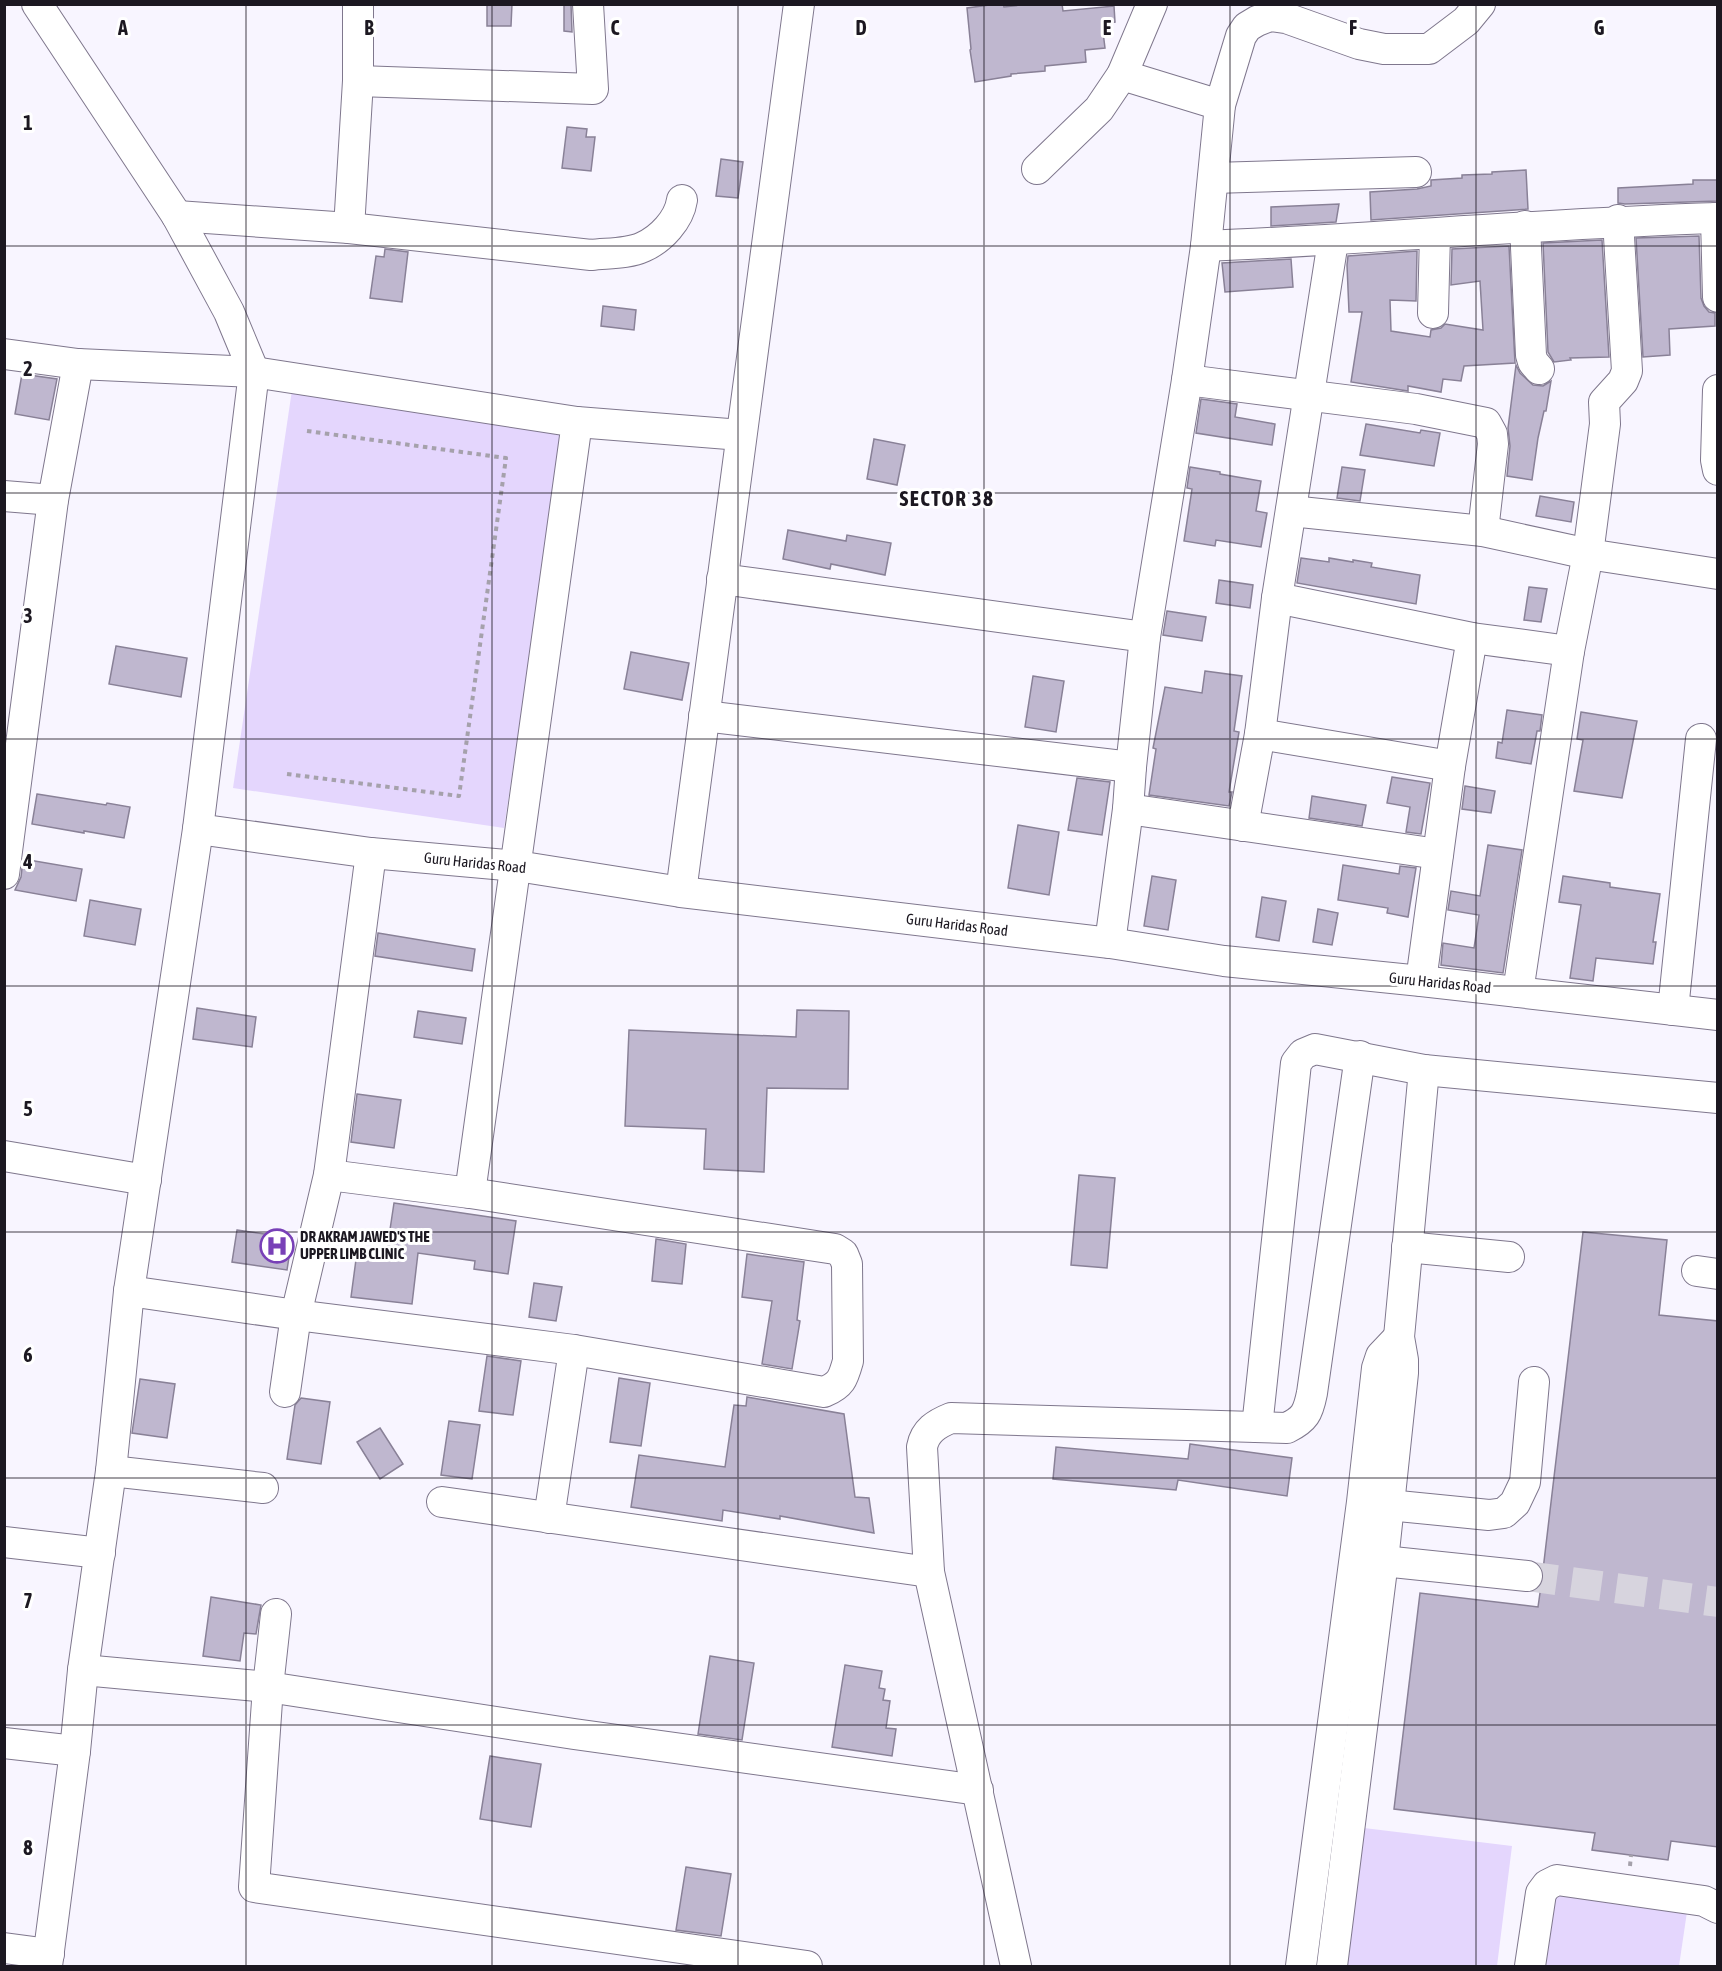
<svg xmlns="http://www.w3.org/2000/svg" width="1722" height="1971" viewBox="0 0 1722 1971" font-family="'Asap Condensed',sans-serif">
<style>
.green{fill:#e4d6fd}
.building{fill:#bfb7cf;stroke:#898197;stroke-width:1.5}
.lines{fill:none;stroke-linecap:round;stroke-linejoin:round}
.minor-tunnel{stroke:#d7d4de;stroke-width:30;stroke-dasharray:30 15;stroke-linecap:butt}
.minor-casing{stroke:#7f778d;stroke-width:32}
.path{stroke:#a5a1ab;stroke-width:4;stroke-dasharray:4.5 4.5;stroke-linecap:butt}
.minor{stroke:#fff;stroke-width:30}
.grid{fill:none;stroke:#1c1821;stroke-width:1.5;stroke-opacity:0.55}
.labels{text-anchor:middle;stroke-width:6;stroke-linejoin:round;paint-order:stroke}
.street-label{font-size:15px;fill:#1c1821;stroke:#fff}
.poi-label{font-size:15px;font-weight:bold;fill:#1c1821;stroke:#fff;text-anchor:start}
.district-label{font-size:21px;font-weight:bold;letter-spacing:1.5px;fill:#1c1821;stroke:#fff}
.grid-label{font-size:20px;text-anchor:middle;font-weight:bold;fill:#1c1821;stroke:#fff;stroke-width:6;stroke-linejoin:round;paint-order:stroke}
</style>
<rect width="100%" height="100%" fill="#f8f5ff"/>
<g class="green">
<path d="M292 390 564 430 504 828 233 788Z"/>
<path d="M1364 1828 1512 1846 1497 1966H1346Z"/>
<path d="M1557 1888 1688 1905 1679 1966H1546Z"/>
</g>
<g class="building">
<path d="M487 4H512L511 26H487Z"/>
<path d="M564 4H571L572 32 564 31Z"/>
<path d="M997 4H1003L1004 7 1030 4H1062L1063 11 1114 6 1115 22 1102 24 1105 48 1085 50 1086 62 1045 66V71L1011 74V76L975 82 970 50 971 49 967 8Z"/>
<path d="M567 127 587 129 586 137H595L591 171 562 168Z"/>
<path d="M721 159 743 162 738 198 716 196Z"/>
<path d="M1526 170 1528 209 1371 220 1370 192 1417 189 1431 186V180L1462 178V175L1492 174V172Z"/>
<path d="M1693 180H1718V201L1625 204 1618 203V188L1693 184Z"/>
<path d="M1339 204 1336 222 1271 226V207Z"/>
<path d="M1699 236 1701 298 1704 306 1709 312 1715 313V326L1669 329 1670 355 1643 357 1636 238Z"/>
<path d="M1602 240 1609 357 1570 358 1571 360 1554 362 1548 352 1543 243Z"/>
<path d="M1509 246 1515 363 1464 366 1461 381 1443 379 1441 392 1408 386V391L1351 382 1362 312H1349L1347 265 1348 256 1417 251 1416 301 1390 300 1391 331 1430 337 1431 330 1441 328 1445 324 1483 330 1480 281 1451 285 1452 249Z"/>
<path d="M385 249 408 252 402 302 370 298 376 256 384 257Z"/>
<path d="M1291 259 1293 287 1225 292 1222 263Z"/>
<path d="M603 306 636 310 634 330 601 326Z"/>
<path d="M1516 365 1520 373 1533 385 1543 386 1551 381 1546 411H1544L1538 438 1532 480 1507 476 1510 446 1508 428Z"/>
<path d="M22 374 57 379 49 420 15 414Z"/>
<path d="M1201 399 1237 404 1235 417 1275 424 1272 445 1196 433Z"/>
<path d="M1366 424 1420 433 1421 430 1440 433 1434 466 1360 455Z"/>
<path d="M874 439 905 445 897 485 867 479Z"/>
<path d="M1190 467 1220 472V474L1261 481 1256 511 1267 513 1261 547 1216 540 1215 546 1184 541 1192 489 1187 488Z"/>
<path d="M1342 467 1365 470 1360 501 1337 498Z"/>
<path d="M1540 496 1574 502 1571 522 1536 516Z"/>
<path d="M788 530 846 541 847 535 891 543 885 575 831 564 830 569 783 559Z"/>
<path d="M1301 558 1329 562V558L1353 562V560L1372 563 1371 567 1420 575 1416 604 1297 583Z"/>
<path d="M1219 580 1253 585 1250 608 1216 603Z"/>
<path d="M1529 587 1547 589 1541 622 1524 620Z"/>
<path d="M1167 611 1206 617 1202 641 1163 635Z"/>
<path d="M116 646 187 658 181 697 109 684Z"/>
<path d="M631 652 689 663 682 700 624 689Z"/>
<path d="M1205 671 1242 676 1234 731 1239 732 1229 792H1232L1229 806 1149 795 1156 749 1153 748 1165 687 1202 693Z"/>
<path d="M1033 676 1064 681 1056 732 1025 727Z"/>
<path d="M1507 710 1542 715 1540 731H1537L1531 764 1496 758 1498 742 1502 743Z"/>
<path d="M1581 712 1637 721 1622 798 1574 791 1583 740 1577 739Z"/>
<path d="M1392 777 1430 783 1421 834 1406 832 1410 807 1387 803Z"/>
<path d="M1077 778 1110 782 1102 835 1068 830Z"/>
<path d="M1465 786 1495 791 1491 813 1462 809Z"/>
<path d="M37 794 106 805 107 803 130 807 124 838 84 831V833L32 824Z"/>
<path d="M1312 796 1366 805 1362 826 1309 818Z"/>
<path d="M1018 825 1059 832 1049 895 1008 888Z"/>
<path d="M1488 845 1522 850 1503 973 1441 965 1443 943 1474 948 1479 915 1448 910 1451 891 1480 896Z"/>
<path d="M23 859 82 869 76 901 15 890 21 877Z"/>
<path d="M1343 865 1399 874 1400 866 1416 868 1408 917 1387 913 1388 908 1338 900Z"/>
<path d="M1152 876 1176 880 1168 930 1144 926Z"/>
<path d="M1563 876 1610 883V887L1660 894 1653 942H1656L1653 964 1596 958 1593 981 1570 978 1581 905 1559 902Z"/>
<path d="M1262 897 1286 901 1279 941 1256 937Z"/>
<path d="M90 900 141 909 135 945 84 936Z"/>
<path d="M1318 909 1338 913 1332 945 1313 942Z"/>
<path d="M378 933 475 949 472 971 375 956Z"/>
<path d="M197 1008 256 1017 252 1047 193 1039Z"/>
<path d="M797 1010 849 1011 848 1089 767 1088 764 1172 704 1169 706 1129 625 1126 629 1030 796 1037Z"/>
<path d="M418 1011 466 1018 462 1044 414 1037Z"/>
<path d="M357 1094 401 1100 394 1148 351 1142Z"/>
<path d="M1079 1175 1115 1178 1107 1268 1071 1265Z"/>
<path d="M394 1203 516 1221 508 1274 474 1269 475 1261 418 1253 412 1304 351 1297 357 1252 386 1256Z"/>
<path d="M237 1230 292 1238 287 1270 232 1262Z"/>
<path d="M1583 1232 1667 1240 1659 1315 1718 1321V1847L1671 1841 1668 1860 1592 1850 1595 1833 1394 1809 1420 1593 1538 1607 1541 1586 1544 1578 1543 1570Z"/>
<path d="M656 1239 686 1244 682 1284 652 1281Z"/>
<path d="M747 1254 804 1262 797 1320 800 1321 792 1369 762 1364 772 1301 742 1297Z"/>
<path d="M534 1283 562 1287 556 1321 529 1317Z"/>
<path d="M487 1356 521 1361 513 1415 479 1411Z"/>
<path d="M619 1378 650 1383 641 1446 610 1442Z"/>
<path d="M140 1379 175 1384 167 1438 132 1433Z"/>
<path d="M747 1397 844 1414 855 1497 869 1498 874 1533 780 1516V1519L723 1510 722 1521 631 1507 639 1455 725 1467 734 1405 746 1406Z"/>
<path d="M301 1398 330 1402 321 1464 287 1459 295 1405Z"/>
<path d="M449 1421 480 1425 472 1479 441 1475Z"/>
<path d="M380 1428 403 1464 380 1479 357 1442Z"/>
<path d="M1190 1444 1292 1458 1287 1496 1178 1480 1176 1490 1053 1479 1056 1447 1188 1459Z"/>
<path d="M211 1597 261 1605 256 1634 244 1633 240 1661 203 1656Z"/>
<path d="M710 1656 754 1663 742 1740 698 1734Z"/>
<path d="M845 1665 882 1671 879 1688 885 1689 883 1700 890 1701 886 1728 896 1729 892 1756 832 1747Z"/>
<path d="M490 1756 541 1764 531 1827 480 1819Z"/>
<path d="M686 1867 731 1874 721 1936 676 1930Z"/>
</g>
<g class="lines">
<path class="minor-tunnel" d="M1527 1576 1718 1602"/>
<defs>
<g id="minor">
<path d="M37 4 177 216 229 312 254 372 198 829 129 1291 111 1471 83 1670 75 1751 47 1966"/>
<path d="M1122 75 1220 105"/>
<path d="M358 81 593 89 588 4"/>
<path d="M1037 169 1099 109 1122 75 1152 4"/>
<path d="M1213 178 1416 172"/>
<path d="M177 216 349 228 591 255C607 253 628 254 643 247 661 239 679 220 682 200"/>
<path d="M1716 218 1718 297"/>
<path d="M1525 226 1531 355 1533 362 1539 369"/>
<path d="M349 228 358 81V4"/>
<path d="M1206 246C1377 239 1547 223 1718 218"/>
<path d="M1433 313 1435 234"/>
<path d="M4 354 78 364 254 372 577 422 741 435"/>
<path d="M1187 380 1416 409 1486 423 1492 434 1493 444 1483 531"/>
<path d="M1718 390 1716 460 1718 470"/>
<path d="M4 496 53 500"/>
<path d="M1291 511 1483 531 1588 554 1718 574"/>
<path d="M722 579 1145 637"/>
<path d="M1277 598 1472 638 1569 651"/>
<path d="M704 716 1131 767"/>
<path d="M1260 734 1450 766"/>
<path d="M1128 809 1438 854"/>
<path d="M1243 826 1260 734 1277 598 1333 241"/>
<path d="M198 829 371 853 517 866 681 892 1110 943 1224 961 1421 981 1718 1015"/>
<path d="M4 874 53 500 78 364"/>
<path d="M681 892 799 4"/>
<path d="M1110 943 1128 809 1131 767 1145 637 1187 380 1206 246 1220 105 1241 36 1247 27 1257 21 1270 16 1286 18 1359 44 1384 49H1429L1466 21 1480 4"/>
<path d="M1421 981 1450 766 1472 638"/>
<path d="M1518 992 1569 651 1588 554 1605 424 1604 402 1623 381 1627 371 1618 220"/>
<path d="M1673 1010 1701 739"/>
<path d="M4 1156 146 1180"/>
<path d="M470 1193 577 422"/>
<path d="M1407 1247 1509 1257"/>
<path d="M1697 1271 1718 1274"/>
<path d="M129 1291 296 1315 574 1350 824 1392C841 1385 843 1379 848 1361L847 1264 843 1254 835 1249 470 1193 329 1175"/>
<path d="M285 1392 296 1315 329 1175 371 853"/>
<path d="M1257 1427 1296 1063 1303 1054 1315 1049 1424 1070 1718 1098"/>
<path d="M111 1471 263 1488"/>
<path d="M442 1502 929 1572"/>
<path d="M1368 1503 1489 1515 1504 1513 1515 1503 1525 1482 1534 1382"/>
<path d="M549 1518 574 1350"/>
<path d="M4 1542 100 1553"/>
<path d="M1383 1561 1527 1576"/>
<path d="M276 1614 268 1687 254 1887 807 1966"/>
<path d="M83 1670 268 1687 574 1734 978 1790"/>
<path d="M4 1743 75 1751"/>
<path d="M4 1948 49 1954"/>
<path d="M1016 1966 929 1572 922 1447C925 1431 936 1424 951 1418L1287 1428C1305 1419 1308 1413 1312 1393L1360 1056"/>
<path d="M1301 1966 1362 1502 1377 1368 1381 1356 1399 1337"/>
<path d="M1332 1966 1383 1561 1403 1373V1360L1399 1337 1424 1070"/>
<path d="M1530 1966 1541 1893 1547 1885 1557 1880 1704 1901 1718 1908"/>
</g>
</defs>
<use href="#minor" class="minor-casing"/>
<g class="path">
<path d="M287 774 459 796 506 458 307 431"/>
<path d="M1630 1866 1631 1855"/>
</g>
<use href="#minor" class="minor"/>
</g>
<path class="grid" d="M246 4V1966M492 4V1966M738 4V1966M984 4V1966M1230 4V1966M1476 4V1966M4 246H1718M4 493H1718M4 739H1718M4 986H1718M4 1232H1718M4 1478H1718M4 1725H1718"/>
<defs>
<symbol id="hospital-ring" viewBox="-11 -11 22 22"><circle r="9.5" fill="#fff" stroke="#7840b7" stroke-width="1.5"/><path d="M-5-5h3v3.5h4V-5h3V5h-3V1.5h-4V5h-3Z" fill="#7840b7"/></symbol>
</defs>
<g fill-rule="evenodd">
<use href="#hospital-ring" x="258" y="1227" width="38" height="38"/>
</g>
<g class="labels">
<g class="street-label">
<text transform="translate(475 863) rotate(6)" y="5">Guru Haridas Road</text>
<text transform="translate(957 925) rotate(7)" y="5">Guru Haridas Road</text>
<text transform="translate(1440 983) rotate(6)" y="5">Guru Haridas Road</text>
</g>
<g class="poi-label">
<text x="300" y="1242">DR AKRAM JAWED'S THE<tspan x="300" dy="17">UPPER LIMB CLINIC</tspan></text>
</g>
<g class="district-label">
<text x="947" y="506">SECTOR 38</text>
</g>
</g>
<g class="grid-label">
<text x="123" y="35">A</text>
<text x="369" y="35">B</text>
<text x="615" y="35">C</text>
<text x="861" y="35">D</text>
<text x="1107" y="35">E</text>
<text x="1353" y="35">F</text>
<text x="1599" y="35">G</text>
<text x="28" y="130">1</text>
<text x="28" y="376">2</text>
<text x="28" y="623">3</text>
<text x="28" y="869">4</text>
<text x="28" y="1116">5</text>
<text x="28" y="1362">6</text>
<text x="28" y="1608">7</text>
<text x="28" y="1855">8</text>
</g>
<rect width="1722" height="1971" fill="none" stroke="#1c1821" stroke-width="12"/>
</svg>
